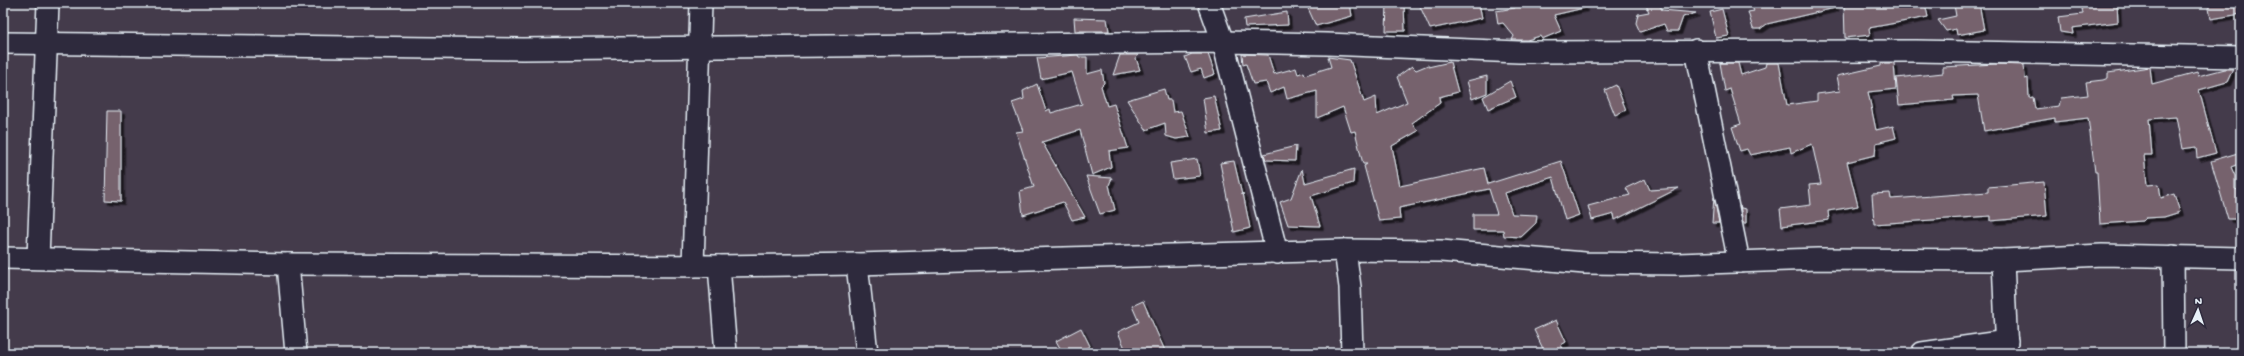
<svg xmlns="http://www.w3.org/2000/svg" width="2244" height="356" viewBox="0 0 2244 356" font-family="'Gochi Hand',sans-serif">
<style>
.building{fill:#76626d;stroke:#e8f1f8;filter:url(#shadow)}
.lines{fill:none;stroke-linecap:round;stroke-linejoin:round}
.minor-casing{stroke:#e8f1f8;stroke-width:24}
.minor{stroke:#2f2a3d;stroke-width:21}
</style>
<defs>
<filter id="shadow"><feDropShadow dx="3.5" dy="3.5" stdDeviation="0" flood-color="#0009"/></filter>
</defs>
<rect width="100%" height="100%" fill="#443b4b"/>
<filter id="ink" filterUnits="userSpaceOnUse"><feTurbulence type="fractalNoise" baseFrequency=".025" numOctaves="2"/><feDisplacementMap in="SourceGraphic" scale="8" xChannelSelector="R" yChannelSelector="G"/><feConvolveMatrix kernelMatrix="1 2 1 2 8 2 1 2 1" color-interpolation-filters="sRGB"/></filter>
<g filter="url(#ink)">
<g class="building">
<path d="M1316 3H1350L1352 16 1316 26 1307 6Z"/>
<path d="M1466 3H1479L1482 18 1430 29 1419 4Z"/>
<path d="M1515 3H1583L1584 8 1554 15 1561 31 1542 39 1540 36 1527 40H1512L1514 36 1503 23 1498 24 1496 11 1515 8Z"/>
<path d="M1645 3H1659L1662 10 1696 13 1683 17 1678 31H1667L1664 24 1640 32 1636 23 1638 14 1649 12Z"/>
<path d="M1750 3H1835V8L1767 24 1760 29H1753L1748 12 1754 11Z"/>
<path d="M1844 3H1925L1928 17 1869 28 1870 35 1845 38Z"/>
<path d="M1966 3H1979L1984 30 1957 35 1956 29 1946 31 1938 20 1956 16 1954 5Z"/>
<path d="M2081 3H2117L2118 22 2072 28 2073 34 2060 32 2058 17 2083 14Z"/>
<path d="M2208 3H2241V14L2211 19Z"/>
<path d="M1387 4H1404L1405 31H1386Z"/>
<path d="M1722 9 1729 36 1716 38 1710 12Z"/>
<path d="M1287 12 1288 25 1245 27 1244 19Z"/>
<path d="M1074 18 1107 19 1109 31H1075Z"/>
<path d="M1192 54H1208L1215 74 1204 78 1201 69 1191 72 1185 57Z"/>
<path d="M1242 54 1268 55 1274 74 1296 68 1298 74 1304 72 1305 75 1331 67 1328 57 1350 60 1364 102 1376 97 1377 115 1407 102 1397 77 1412 66 1416 70 1428 65V67L1450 62 1458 92 1439 97 1440 103 1412 123 1418 131 1392 146 1400 186 1484 168 1488 184 1561 161 1579 215 1565 220 1553 177 1505 193 1512 214 1537 215 1536 223 1521 237 1504 236 1503 230H1473V214H1497L1489 189 1399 208 1400 219 1379 221 1364 166 1367 164H1363L1355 131 1351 132 1343 107 1317 118V91L1287 99 1284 87 1270 93 1266 82 1253 84 1246 64 1243 65Z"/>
<path d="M1078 55 1079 57H1087V74L1102 70 1104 83 1101 86 1107 106 1114 104 1128 148 1109 151 1111 167 1092 175 1080 130 1042 142 1085 217 1072 220 1063 202 1023 215 1020 191 1034 187 1016 132 1023 131 1012 103 1024 99 1023 91 1037 84 1046 111 1050 109 1051 113 1082 104 1072 72 1041 79 1037 58Z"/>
<path d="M1120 55H1138L1136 58 1140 70 1113 75Z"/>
<path d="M1720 63H1738L1741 75 1765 67 1766 63H1779L1787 105 1817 101V94L1840 91 1837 76 1881 66V63H1894L1896 89 1868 92 1876 130 1893 126 1896 138 1876 143 1875 155 1847 162 1858 206 1828 211 1829 220 1782 226 1780 209 1811 205 1809 185 1821 184 1812 144 1791 153 1790 147 1750 155 1747 149 1740 151 1732 127 1741 124 1730 89 1725 91Z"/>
<path d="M1995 64 2024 65 2025 79 2028 78 2029 98 2033 97 2035 109 2059 106 2061 98 2088 95 2086 82 2103 80 2108 78V73L2150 67 2152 84 2197 72 2198 76 2225 69H2233L2227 82 2199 90 2216 153 2197 158 2196 147 2182 149 2176 117 2149 119 2152 155H2144L2147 185 2159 184 2161 198 2174 194 2180 212 2164 217 2146 218 2143 221 2100 224 2097 172H2095L2088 118 2055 122V118L1984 131 1978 95 1953 96 1954 100 1899 105 1896 78 1943 73V67Z"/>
<path d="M1487 76V93L1472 99 1467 81Z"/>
<path d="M1510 81 1516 97 1488 109 1483 97Z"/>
<path d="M1616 85 1626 110 1615 115 1605 90Z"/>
<path d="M1164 89 1167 100H1171L1173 112 1181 111 1190 137 1176 139 1166 136 1165 123 1146 130 1127 100Z"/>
<path d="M1214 96 1222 131 1208 133 1203 98Z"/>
<path d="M107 111H121V201L105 200Z"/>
<path d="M1296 146 1295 161 1266 160 1264 154Z"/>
<path d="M2241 152V163L2231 167 2235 176V189L2240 191 2241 219H2228L2211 161Z"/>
<path d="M1197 159 1200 176 1173 179 1170 163Z"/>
<path d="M1234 161 1242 195 1243 193 1250 228 1234 232 1220 163Z"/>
<path d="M1302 169 1305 183 1354 169 1353 183 1311 196 1320 226 1288 225 1280 202 1291 198Z"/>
<path d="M1086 176 1112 178 1109 185 1115 210 1100 214Z"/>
<path d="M1645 179 1650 190 1679 188 1615 220 1614 214 1592 220 1588 206 1630 195 1626 188Z"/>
<path d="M2044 182 2047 216 1991 221V216L1874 224 1872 194 1890 193 1891 199 1988 192V187Z"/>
<path d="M1714 197 1719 223H1712Z"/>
<path d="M1740 205 1741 208 1746 209V223H1743Z"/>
<path d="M1143 301 1166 353H1127L1118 332 1139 322 1132 306Z"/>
<path d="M1556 320 1566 342 1561 345 1565 353H1545L1534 330Z"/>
<path d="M1081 328 1090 346 1078 353H1063L1056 341Z"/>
</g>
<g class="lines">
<defs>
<g id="minor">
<path d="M1209 3 1223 42 1277 253"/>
<path d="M3 43 523 49 1223 42 1327 44 1519 52 1916 51 2241 57"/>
<path d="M1696 50 1739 262"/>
<path d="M1345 250 1350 287 1352 353"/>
<path d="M2173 256 2174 353"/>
<path d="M3 258 288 264 719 266 857 264 1345 250 1441 251 1585 263 1678 264 1818 259 2003 260 2102 255 2241 258"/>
<path d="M38 258 48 3"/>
<path d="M2003 260 2007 353"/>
<path d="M288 264 296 353"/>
<path d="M857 264 867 353"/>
<path d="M693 266 701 3"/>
<path d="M719 266 726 353"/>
<path d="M1922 353 2007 341"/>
</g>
</defs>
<use href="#minor" class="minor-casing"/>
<use href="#minor" class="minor"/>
</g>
</g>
<rect width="2244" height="356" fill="none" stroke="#2f2a3d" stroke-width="16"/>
<rect x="8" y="8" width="2228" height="340" fill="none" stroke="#e8f1f8" stroke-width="1.5" filter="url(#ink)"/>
<g transform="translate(2198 310) rotate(3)" stroke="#2f2a3d" stroke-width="3" paint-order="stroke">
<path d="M0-3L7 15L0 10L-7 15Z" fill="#e8f1f8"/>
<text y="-6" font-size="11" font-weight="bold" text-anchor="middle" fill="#e8f1f8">N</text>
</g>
</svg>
